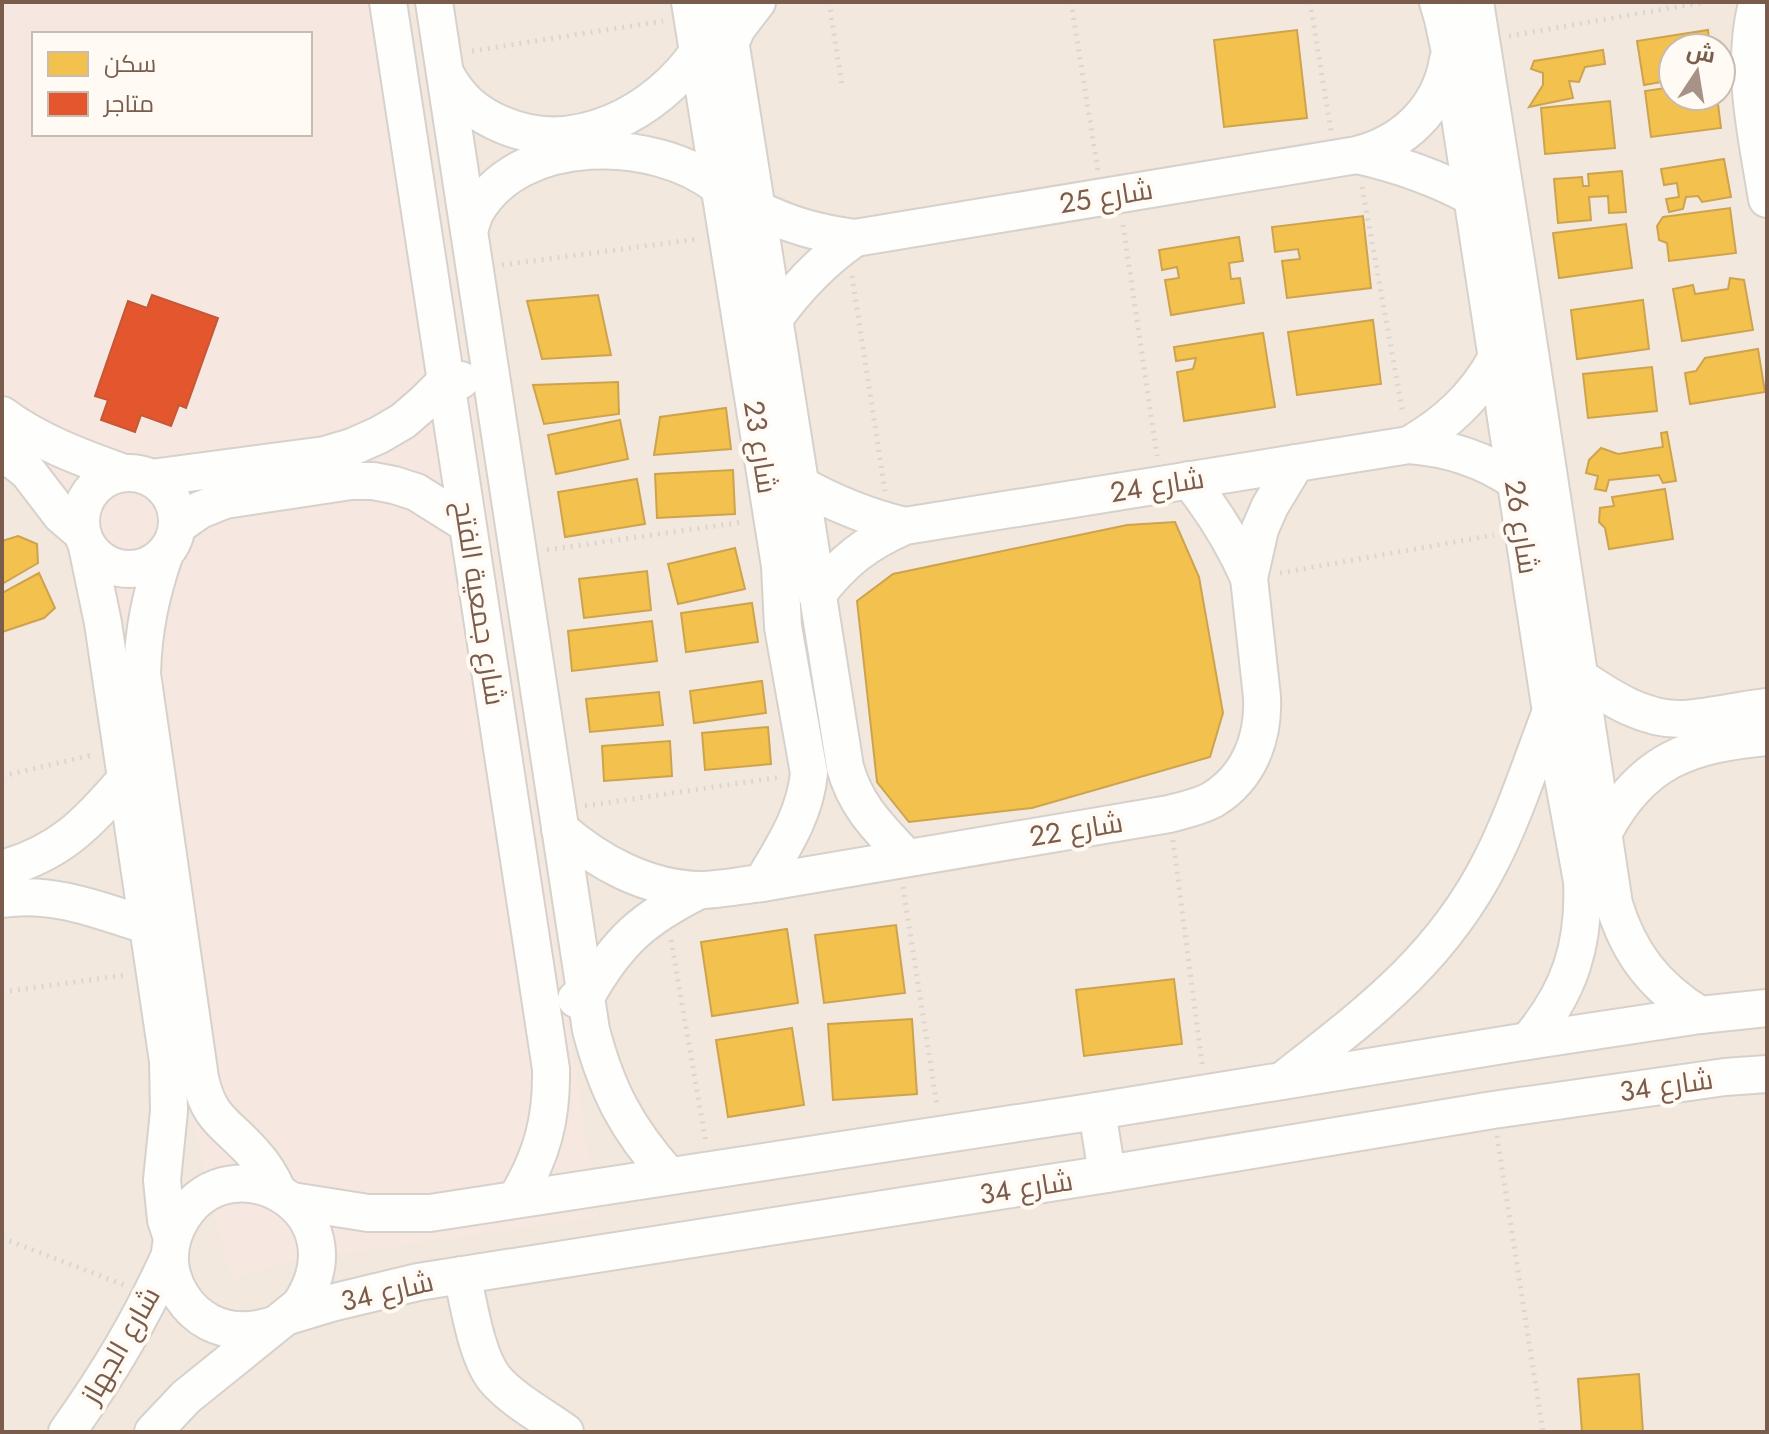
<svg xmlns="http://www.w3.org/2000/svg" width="1769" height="1434" viewBox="0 0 1769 1434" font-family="Jost,Cairo,sans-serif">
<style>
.residential{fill:#f2e8de;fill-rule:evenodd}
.commercial{fill:#f6e8e1;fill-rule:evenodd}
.homes{fill:#f2c14e;stroke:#cea34e;stroke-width:2}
.shops{fill:#e4572e;stroke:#c45837;stroke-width:2}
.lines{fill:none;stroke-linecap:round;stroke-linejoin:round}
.minor-casing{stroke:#d7d1cb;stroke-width:40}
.path{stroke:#dcd5d0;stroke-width:5;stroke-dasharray:2 6;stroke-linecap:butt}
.minor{stroke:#fefefd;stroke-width:36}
.labels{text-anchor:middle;stroke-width:8;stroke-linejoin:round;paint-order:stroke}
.street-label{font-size:28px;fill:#7a5c4d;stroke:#fffaf3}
</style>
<rect width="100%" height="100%" fill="#f9f5f0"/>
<path class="residential" d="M2 2H1767V1432H2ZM34 34H310V134H34ZM1673 48H1721V96H1673Z"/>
<path class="commercial" d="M2 2H408L598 1217 285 1262 231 1279 186 1094 111 575 94 520 59 478 2 437ZM34 34H310V134H34Z"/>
<g class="homes">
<path d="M1297 30 1307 118 1224 127 1214 40Z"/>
<path d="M1708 30 1710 48H1673V80L1644 85 1637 41Z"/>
<path d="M1603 50 1605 64 1585 67 1579 82 1569 81 1573 98 1529 107 1543 85V73L1531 69 1534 61Z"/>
<path d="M1673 87V96H1717L1721 128 1651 137 1645 91Z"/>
<path d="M1610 101 1615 148 1545 154 1541 108Z"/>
<path d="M1724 159 1731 197 1702 202 1698 196 1686 197 1683 209 1669 212 1666 199 1679 197 1677 183 1664 185 1661 169Z"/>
<path d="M1622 171 1626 212 1609 213 1608 196 1589 197 1591 220 1558 223 1554 179 1582 177 1583 186H1589L1588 174Z"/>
<path d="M1730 208 1736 253 1669 261 1667 243 1659 240 1657 226 1663 217Z"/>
<path d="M1363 216 1371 288 1287 298 1282 261 1300 259 1298 249 1275 252 1272 227Z"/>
<path d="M1626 224 1632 268 1559 278 1553 233Z"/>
<path d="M1239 237 1243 261 1229 263 1231 279 1240 278 1244 303 1171 315 1165 280 1179 278 1177 267 1162 270 1159 250Z"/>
<path d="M1730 278 1744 280 1753 330 1682 341 1673 289 1693 285 1695 294 1728 289Z"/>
<path d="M598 295 611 355 542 359 527 301Z"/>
<path d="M1643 300 1649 349 1577 359 1571 310Z"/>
<path d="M1373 320 1381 384 1297 395 1288 332Z"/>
<path d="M1263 333 1275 407 1184 421 1177 372 1193 369 1196 358 1176 361 1174 347Z"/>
<path d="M1758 349 1765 392 1690 404 1685 373 1696 371 1705 358Z"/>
<path d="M1652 367 1657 411 1588 418 1583 374Z"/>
<path d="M618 382 619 414 544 424 533 385Z"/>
<path d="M726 408 731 449 654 455 660 417Z"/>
<path d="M620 420 628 459 556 474 548 435Z"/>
<path d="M1667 432 1676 481 1663 483 1659 475 1609 480 1606 491 1595 489 1598 476 1586 473 1589 460 1601 448 1618 454 1663 447 1661 433Z"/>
<path d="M733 470 735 514 657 518 655 474Z"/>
<path d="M637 479 645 524 565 537 558 492Z"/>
<path d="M1665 489 1673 539 1609 549 1605 528 1599 522 1600 508 1614 506 1612 497Z"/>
<path d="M1175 522 1199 577 1223 713 1210 757 1032 808 909 822 877 782 857 601 893 574 1127 525Z"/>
<path d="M18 536 37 544 38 563 2 584V541Z"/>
<path d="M735 548 745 589 678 604 668 564Z"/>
<path d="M647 571 651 610 584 618 579 579Z"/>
<path d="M39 573 55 608 44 618 2 632V593Z"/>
<path d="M752 603 758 642 686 652 681 613Z"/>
<path d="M652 621 657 661 572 671 568 631Z"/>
<path d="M762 681 766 713 694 723 690 691Z"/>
<path d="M659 692 663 725 590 732 586 699Z"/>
<path d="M768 727 771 764 705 770 702 733Z"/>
<path d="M670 741 672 776 604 781 602 746Z"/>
<path d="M896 925 905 993 824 1003 815 935Z"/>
<path d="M787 929 798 1003 712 1016 701 942Z"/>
<path d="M1174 979 1182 1044 1084 1056 1076 990Z"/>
<path d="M912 1019 917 1094 833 1100 828 1024Z"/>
<path d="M792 1028 804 1105 728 1117 716 1040Z"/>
<path d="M1639 1374 1643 1432H1582L1578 1379Z"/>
</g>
<path class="shops" d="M152 295 218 318 186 408 179 405 171 426 141 415 135 432 101 420 108 400 95 396 128 301 147 308Z"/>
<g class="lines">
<defs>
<g id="minor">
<path d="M388 2 551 1069C552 1119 542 1156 516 1199"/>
<path d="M434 2 591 1030C607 1091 627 1129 669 1176"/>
<path d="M690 2 780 566 783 627 809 773C805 815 783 847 762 883"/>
<path d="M724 2 845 767C856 807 879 828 906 857"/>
<path d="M1438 2 1443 19 1450 52 1551 712 1582 881C1585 944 1570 992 1528 1041"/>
<path d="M1475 2 1516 261 1614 904C1629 954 1655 987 1700 1015"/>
<path d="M1756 8C1741 71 1757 137 1767 199"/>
<path d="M730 44 737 28 757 2"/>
<path d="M445 73C459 99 476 114 503 125 575 156 657 112 698 52"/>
<path d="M1357 155C1397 164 1435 177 1472 197"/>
<path d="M755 208C789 225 817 233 855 238L1357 155C1404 143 1440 109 1448 60"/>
<path d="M469 230C471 225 473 218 475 213 519 133 656 136 719 187"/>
<path d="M774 319C797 287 823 260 855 238"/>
<path d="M2 415C38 442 82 458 124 473"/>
<path d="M1409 445C1447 423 1475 397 1496 359"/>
<path d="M2 451 28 472 61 515 82 533"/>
<circle cx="129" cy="521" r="48"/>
<path d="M151 478 325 455 352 447 379 435 403 421 425 402 445 382 461 380"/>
<path d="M1189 480C1214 511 1233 542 1249 578"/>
<path d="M799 484C833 503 867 517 905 526"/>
<path d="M177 526 200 510 225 500 351 481H373L394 485 416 492 467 524"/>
<path d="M87 546 103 623 168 1061 169 1111 162 1180 166 1220 172 1238"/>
<path d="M165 553C151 594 143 630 142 674L200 1078C209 1121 228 1124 254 1154 264 1165 272 1178 278 1192"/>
<path d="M817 595C843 561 866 543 905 526L1409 445C1449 448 1483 459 1515 481"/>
<path d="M1581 678C1612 699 1646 721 1685 719 1712 717 1740 710 1767 707"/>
<path d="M560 829C598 862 647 889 700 890 720 890 742 885 762 883L1169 814C1184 810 1199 807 1212 800 1249 778 1264 738 1262 697L1249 578 1260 529 1270 506 1296 463"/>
<path d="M1604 832C1642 760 1690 744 1767 737"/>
<path d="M2 869C60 853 87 824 125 780"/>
<path d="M2 899C54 891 100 911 149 926"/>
<path d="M576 999 586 997C617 941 644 918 700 890"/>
<path d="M1282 1081C1367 1014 1441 960 1491 861 1515 814 1531 763 1550 714"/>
<path d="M1097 1111 1107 1174"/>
<path d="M292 1201 368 1213H430L1097 1111 1528 1041 1700 1015 1767 1008"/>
<path d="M462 1275C469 1304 476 1355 494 1378 511 1399 543 1416 565 1432"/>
<path d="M288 1316 331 1303 418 1282 1107 1174 1493 1110 1725 1077 1767 1074"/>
<path d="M67 1432C109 1373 140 1321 170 1255"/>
<path d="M153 1432 186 1397 300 1305C363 1211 234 1139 183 1216 174 1230 169 1246 170 1262 172 1287 187 1310 209 1322 230 1333 252 1332 274 1325"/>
</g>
</defs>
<use href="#minor" class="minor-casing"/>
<g class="path">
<path d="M829 2 842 86"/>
<path d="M1071 2 1098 171"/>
<path d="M1310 2 1331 131"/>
<path d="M1509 36 1705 2"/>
<path d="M472 51 663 21"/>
<path d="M1362 187 1403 414"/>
<path d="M1123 225 1157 456"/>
<path d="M502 265 698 239"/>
<path d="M852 276 885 491"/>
<path d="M547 550 743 522"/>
<path d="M1280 573 1494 535"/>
<path d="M2 776 93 755"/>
<path d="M585 806 781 777"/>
<path d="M1173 840 1202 1064"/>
<path d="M903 887 937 1106"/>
<path d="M671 940 706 1143"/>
<path d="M2 992 126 975"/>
<path d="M1497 1136 1543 1432"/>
<path d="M2 1238 124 1285"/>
</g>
<use href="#minor" class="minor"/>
</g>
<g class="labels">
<g class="street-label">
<text transform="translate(1106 196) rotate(-9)" y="10">شارع 25</text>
<text transform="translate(761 447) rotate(81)" y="10">شارع 23</text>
<text transform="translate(1157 485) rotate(-9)" y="10">شارع 24</text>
<text transform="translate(1522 527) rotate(81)" y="10">شارع 26</text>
<text transform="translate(480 603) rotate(81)" y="10">شارع جمعية الفتح</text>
<text transform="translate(1076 829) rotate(-9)" y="10">شارع 22</text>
<text transform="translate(1666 1085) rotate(-8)" y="10">شارع 34</text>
<text transform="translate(1026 1187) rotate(-9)" y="10">شارع 34</text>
<text transform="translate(387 1291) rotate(-13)" y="10">شارع 34</text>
<text transform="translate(120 1345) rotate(-60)" y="10">شارع الجهاز</text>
</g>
</g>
<rect width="1769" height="1434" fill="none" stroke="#7a5c4d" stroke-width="8"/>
<rect x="32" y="32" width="280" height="104" fill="#fffaf3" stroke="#cabbb1" stroke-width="2"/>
<rect x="48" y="52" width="40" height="24" fill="#f2c14e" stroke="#cabbb1" stroke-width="2"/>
<text x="104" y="72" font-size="24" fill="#7a5c4d">سكن</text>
<rect x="48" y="92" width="40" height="24" fill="#e4572e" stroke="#cabbb1" stroke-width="2"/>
<text x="104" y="112" font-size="24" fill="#7a5c4d">متاجر</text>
<g transform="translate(1697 72) rotate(12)"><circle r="38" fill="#fffaf3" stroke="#cabbb1" stroke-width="2"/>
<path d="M0-6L14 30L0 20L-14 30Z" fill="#a69286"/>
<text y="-12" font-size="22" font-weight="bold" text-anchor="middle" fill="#7a5c4d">ش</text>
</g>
</svg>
